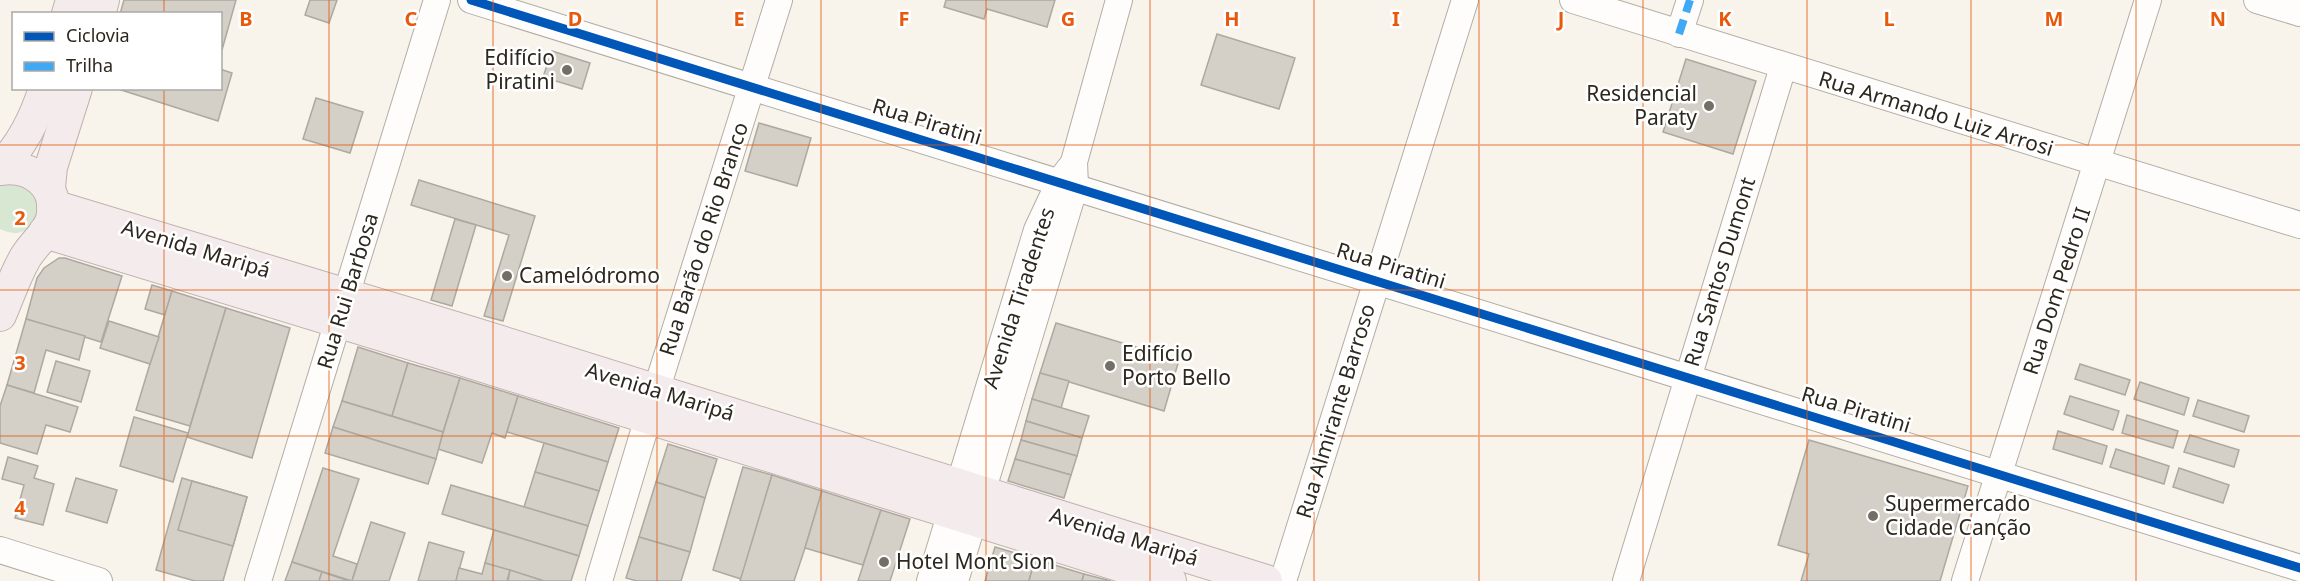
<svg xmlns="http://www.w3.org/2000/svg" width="2300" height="581" viewBox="0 0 2300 581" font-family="'Noto Sans',sans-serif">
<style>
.green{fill:#d8e7d2}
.building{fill:#d5d0c7;stroke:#ada8a0;stroke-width:1.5}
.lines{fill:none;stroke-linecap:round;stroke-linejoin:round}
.minor-casing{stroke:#b2aea5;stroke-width:28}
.major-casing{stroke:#c2b1b0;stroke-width:34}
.minor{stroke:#fefdfc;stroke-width:26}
.major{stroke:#f4ecec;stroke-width:32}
.quiet{stroke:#3fa9f5;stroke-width:8;stroke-dasharray:15 8;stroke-linecap:butt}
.cycleway-casing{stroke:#fff;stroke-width:13}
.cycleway{stroke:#0057b8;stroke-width:9}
.grid{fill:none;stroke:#e8590c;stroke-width:1.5;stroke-opacity:0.55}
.poi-dot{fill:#746f66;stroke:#fff;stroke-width:2}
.labels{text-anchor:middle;stroke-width:5;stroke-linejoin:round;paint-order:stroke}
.poi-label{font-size:21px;fill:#2d281e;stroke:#fff;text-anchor:start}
.street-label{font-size:21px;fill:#2d281e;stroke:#fff}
.grid-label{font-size:20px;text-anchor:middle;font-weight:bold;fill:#e8590c;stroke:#fff;stroke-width:5;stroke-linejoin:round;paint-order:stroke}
</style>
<rect width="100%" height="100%" fill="#f8f4eb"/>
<path class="green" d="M6 181 35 189 41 209C31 227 23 240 0 229V184Z"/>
<g class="building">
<path d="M124 0H236L222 50 220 14H120Z"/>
<path d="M310 0H337L329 23 305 15Z"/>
<path d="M946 0H1055L1047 27 987 9 984 19 944 7Z"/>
<path d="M1217 34 1295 58 1279 109 1201 85Z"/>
<path d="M552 51 590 63 582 89 543 77Z"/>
<path d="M1686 59 1756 81 1733 154 1663 132Z"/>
<path d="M220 69 232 73 218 121 115 88H220Z"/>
<path d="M316 98 363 112 350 153 303 139Z"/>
<path d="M759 123 811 138 797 186 745 171Z"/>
<path d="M419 180 535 216 503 321 484 316 509 235 411 205Z"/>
<path d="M455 219 476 225 452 306 431 300Z"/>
<path d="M59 258H65L122 276 101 342 26 319 37 278 44 268Z"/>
<path d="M152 285 172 291 165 315 145 309Z"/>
<path d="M172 291 226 308 190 426 136 410Z"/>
<path d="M226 308 290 328 252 458 187 437Z"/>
<path d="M26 319 85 336 79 360 46 350 34 393 7 385Z"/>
<path d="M109 321 159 337 150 364 100 348Z"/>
<path d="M1056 323 1179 360 1164 411 1040 373Z"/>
<path d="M358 347 408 363 392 416 342 401Z"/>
<path d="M56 361 90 371 81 402 47 392Z"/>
<path d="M408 363 460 378 443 432 392 416Z"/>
<path d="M2080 364 2130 380 2125 395 2075 379Z"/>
<path d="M1040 373 1069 381 1061 408 1032 399Z"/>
<path d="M460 378 518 396 505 438 492 433 482 463 438 449Z"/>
<path d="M2140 382 2189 398 2184 415 2134 399Z"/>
<path d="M7 385 78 407 70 432 46 425 37 454 0 443V406Z"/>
<path d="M518 396 619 428 608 462 507 432Z"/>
<path d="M2070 396 2119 411 2113 430 2064 414Z"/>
<path d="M1032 399 1089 416 1082 438 1026 421Z"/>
<path d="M2198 400 2249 416 2244 432 2193 416Z"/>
<path d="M342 401 443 432 436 459 333 427Z"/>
<path d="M2127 415 2178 431 2173 448 2122 433Z"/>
<path d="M134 417 188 433 173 482 120 466Z"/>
<path d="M1026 421 1082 438 1077 456 1021 440Z"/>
<path d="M333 427 436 459 428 484 325 453Z"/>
<path d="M2058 431 2107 446 2102 464 2053 449Z"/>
<path d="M2190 435 2239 450 2234 467 2184 452Z"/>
<path d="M1021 440 1077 456 1071 475 1015 459Z"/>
<path d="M1809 440 1968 486 1940 581H1801L1809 554 1778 545Z"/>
<path d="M544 443 608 462 599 491 535 472Z"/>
<path d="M668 444 717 459 705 498 656 482Z"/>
<path d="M2116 449 2169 466 2164 484 2110 467Z"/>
<path d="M8 457 38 466 34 478 54 484 43 525 15 518 24 485 2 479Z"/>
<path d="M1015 459 1071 475 1064 498 1008 481Z"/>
<path d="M743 467 772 475 741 579 713 570Z"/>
<path d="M323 468 359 479 333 556 357 564 352 581 292 562Z"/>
<path d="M2179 468 2229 485 2223 503 2173 487Z"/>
<path d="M535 472 599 491 588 526 524 507Z"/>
<path d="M772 475 822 491 805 548 794 581H740Z"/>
<path d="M76 478 117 490 107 523 66 511Z"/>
<path d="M182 478 247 497 223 581H195L156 570Z"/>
<path d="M192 481 247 497 233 546 178 530Z"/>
<path d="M656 482 705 498 690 552 639 537Z"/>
<path d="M451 485 588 526 579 556 442 514Z"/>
<path d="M822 491 881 510 863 565 805 548Z"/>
<path d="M881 510 910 519 890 581H858Z"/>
<path d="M371 522 405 533 389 581H352Z"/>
<path d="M494 530 579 556 571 581H544L485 563Z"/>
<path d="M639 537 690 552 681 581H637L626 578Z"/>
<path d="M429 542 464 552 456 581H418Z"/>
<path d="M995 547 1035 559 1029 581H985Z"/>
<path d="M1035 559 1084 574 1082 581H1029Z"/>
<path d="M292 562 322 572 319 581H285Z"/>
<path d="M485 563 510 570 507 581H456L459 568 482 574Z"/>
<path d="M510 570 544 581H508Z"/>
<path d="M322 572 349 581H319Z"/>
<path d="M1084 574 1111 581H1082Z"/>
</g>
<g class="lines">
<defs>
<g id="minor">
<path d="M471 0 2300 568"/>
<path d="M1573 0 2300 225"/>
<path d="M2257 0 2300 13"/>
<path d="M1679 34 1690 0"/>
<path d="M0 550 99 581"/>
<path d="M258 581 437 0"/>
<path d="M599 581 656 391 779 0"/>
<path d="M930 581 1037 230 1060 181 1070 168"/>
<path d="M955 581 1075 186 1074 162 1119 0"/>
<path d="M1283 581 1465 0"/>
<path d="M1626 581 1783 67"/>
<path d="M1965 581 2148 0"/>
</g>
<g id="major">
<path d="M68 14 72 0"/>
<path d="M99 14 103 0"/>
<path d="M0 169C31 164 60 185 52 219 48 234 31 246 24 260 14 278 8 297 0 315"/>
<path d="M0 169C22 144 35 120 45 88"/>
<path d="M49 187 51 167 76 88"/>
<path d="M53 206 472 333 1266 581"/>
<path d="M45 232 464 360 1170 581"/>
</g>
</defs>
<use href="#minor" class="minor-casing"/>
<use href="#major" class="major-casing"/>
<use href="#minor" class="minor"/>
<use href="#major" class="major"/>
<path class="quiet" d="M1679 34 1690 0"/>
<defs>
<path id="cycleway" d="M471 0 2300 568"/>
</defs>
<use href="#cycleway" class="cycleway-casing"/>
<use href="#cycleway" class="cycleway"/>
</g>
<path class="grid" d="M164 0V14M329 0V581M493 0V581M657 0V581M821 0V581M986 0V581M1150 0V581M1314 0V581M1479 0V581M1643 0V581M1807 0V581M1971 0V581M2136 0V581M164 88V581M0 145H2300M0 290H2300M0 436H2300"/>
<g class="poi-dot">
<circle cx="567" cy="70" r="6"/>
<circle cx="1709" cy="106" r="6"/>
<circle cx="507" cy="276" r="6"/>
<circle cx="1110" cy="366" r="6"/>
<circle cx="1873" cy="516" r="6"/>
<circle cx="884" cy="562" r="6"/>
</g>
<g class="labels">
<g class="poi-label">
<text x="555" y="65" text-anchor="end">Edifício<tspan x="555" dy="24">Piratini</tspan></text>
<text x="1697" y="101" text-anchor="end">Residencial<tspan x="1697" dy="24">Paraty</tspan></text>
<text x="519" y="283">Camelódromo</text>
<text x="1122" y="361">Edifício<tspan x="1122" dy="24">Porto Bello</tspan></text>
<text x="1885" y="511">Supermercado<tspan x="1885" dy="24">Cidade Canção</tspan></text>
<text x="896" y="569">Hotel Mont Sion</text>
</g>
<g class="street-label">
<text transform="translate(1936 114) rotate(17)" y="7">Rua Armando Luiz Arrosi</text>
<text transform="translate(927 122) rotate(17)" y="7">Rua Piratini</text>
<text transform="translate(704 239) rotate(-72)" y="7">Rua Barão do Rio Branco</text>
<text transform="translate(196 249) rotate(17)" y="7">Avenida Maripá</text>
<text transform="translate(1391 266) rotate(17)" y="7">Rua Piratini</text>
<text transform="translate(1720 272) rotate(-73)" y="7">Rua Santos Dumont</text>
<text transform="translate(348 291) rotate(-73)" y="7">Rua Rui Barbosa</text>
<text transform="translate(2057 291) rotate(-72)" y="7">Rua Dom Pedro II</text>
<text transform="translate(1019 298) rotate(-72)" y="7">Avenida Tiradentes</text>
<text transform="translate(660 392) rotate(17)" y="7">Avenida Maripá</text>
<text transform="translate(1856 410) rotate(17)" y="7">Rua Piratini</text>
<text transform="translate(1336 411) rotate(-73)" y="7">Rua Almirante Barroso</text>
<text transform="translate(1124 537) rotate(17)" y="7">Avenida Maripá</text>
</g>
</g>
<g class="grid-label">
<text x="246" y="26">B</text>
<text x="411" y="26">C</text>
<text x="575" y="26">D</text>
<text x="739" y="26">E</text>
<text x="904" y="26">F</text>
<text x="1068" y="26">G</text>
<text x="1232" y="26">H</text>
<text x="1396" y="26">I</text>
<text x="1561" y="26">J</text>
<text x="1725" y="26">K</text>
<text x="1889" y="26">L</text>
<text x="2054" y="26">M</text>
<text x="2218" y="26">N</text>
<text x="20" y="225">2</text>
<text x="20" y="370">3</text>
<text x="20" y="515">4</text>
</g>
<rect x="12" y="12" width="210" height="78" fill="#ffffff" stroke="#aba9a5" stroke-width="1.5"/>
<rect x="24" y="32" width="30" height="9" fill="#0057b8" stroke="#aba9a5" stroke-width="1.5"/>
<text x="66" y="42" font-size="18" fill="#2d281e">Ciclovia</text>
<rect x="24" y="62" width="30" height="9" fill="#3fa9f5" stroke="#aba9a5" stroke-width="1.5"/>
<text x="66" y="72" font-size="18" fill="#2d281e">Trilha</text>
</svg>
